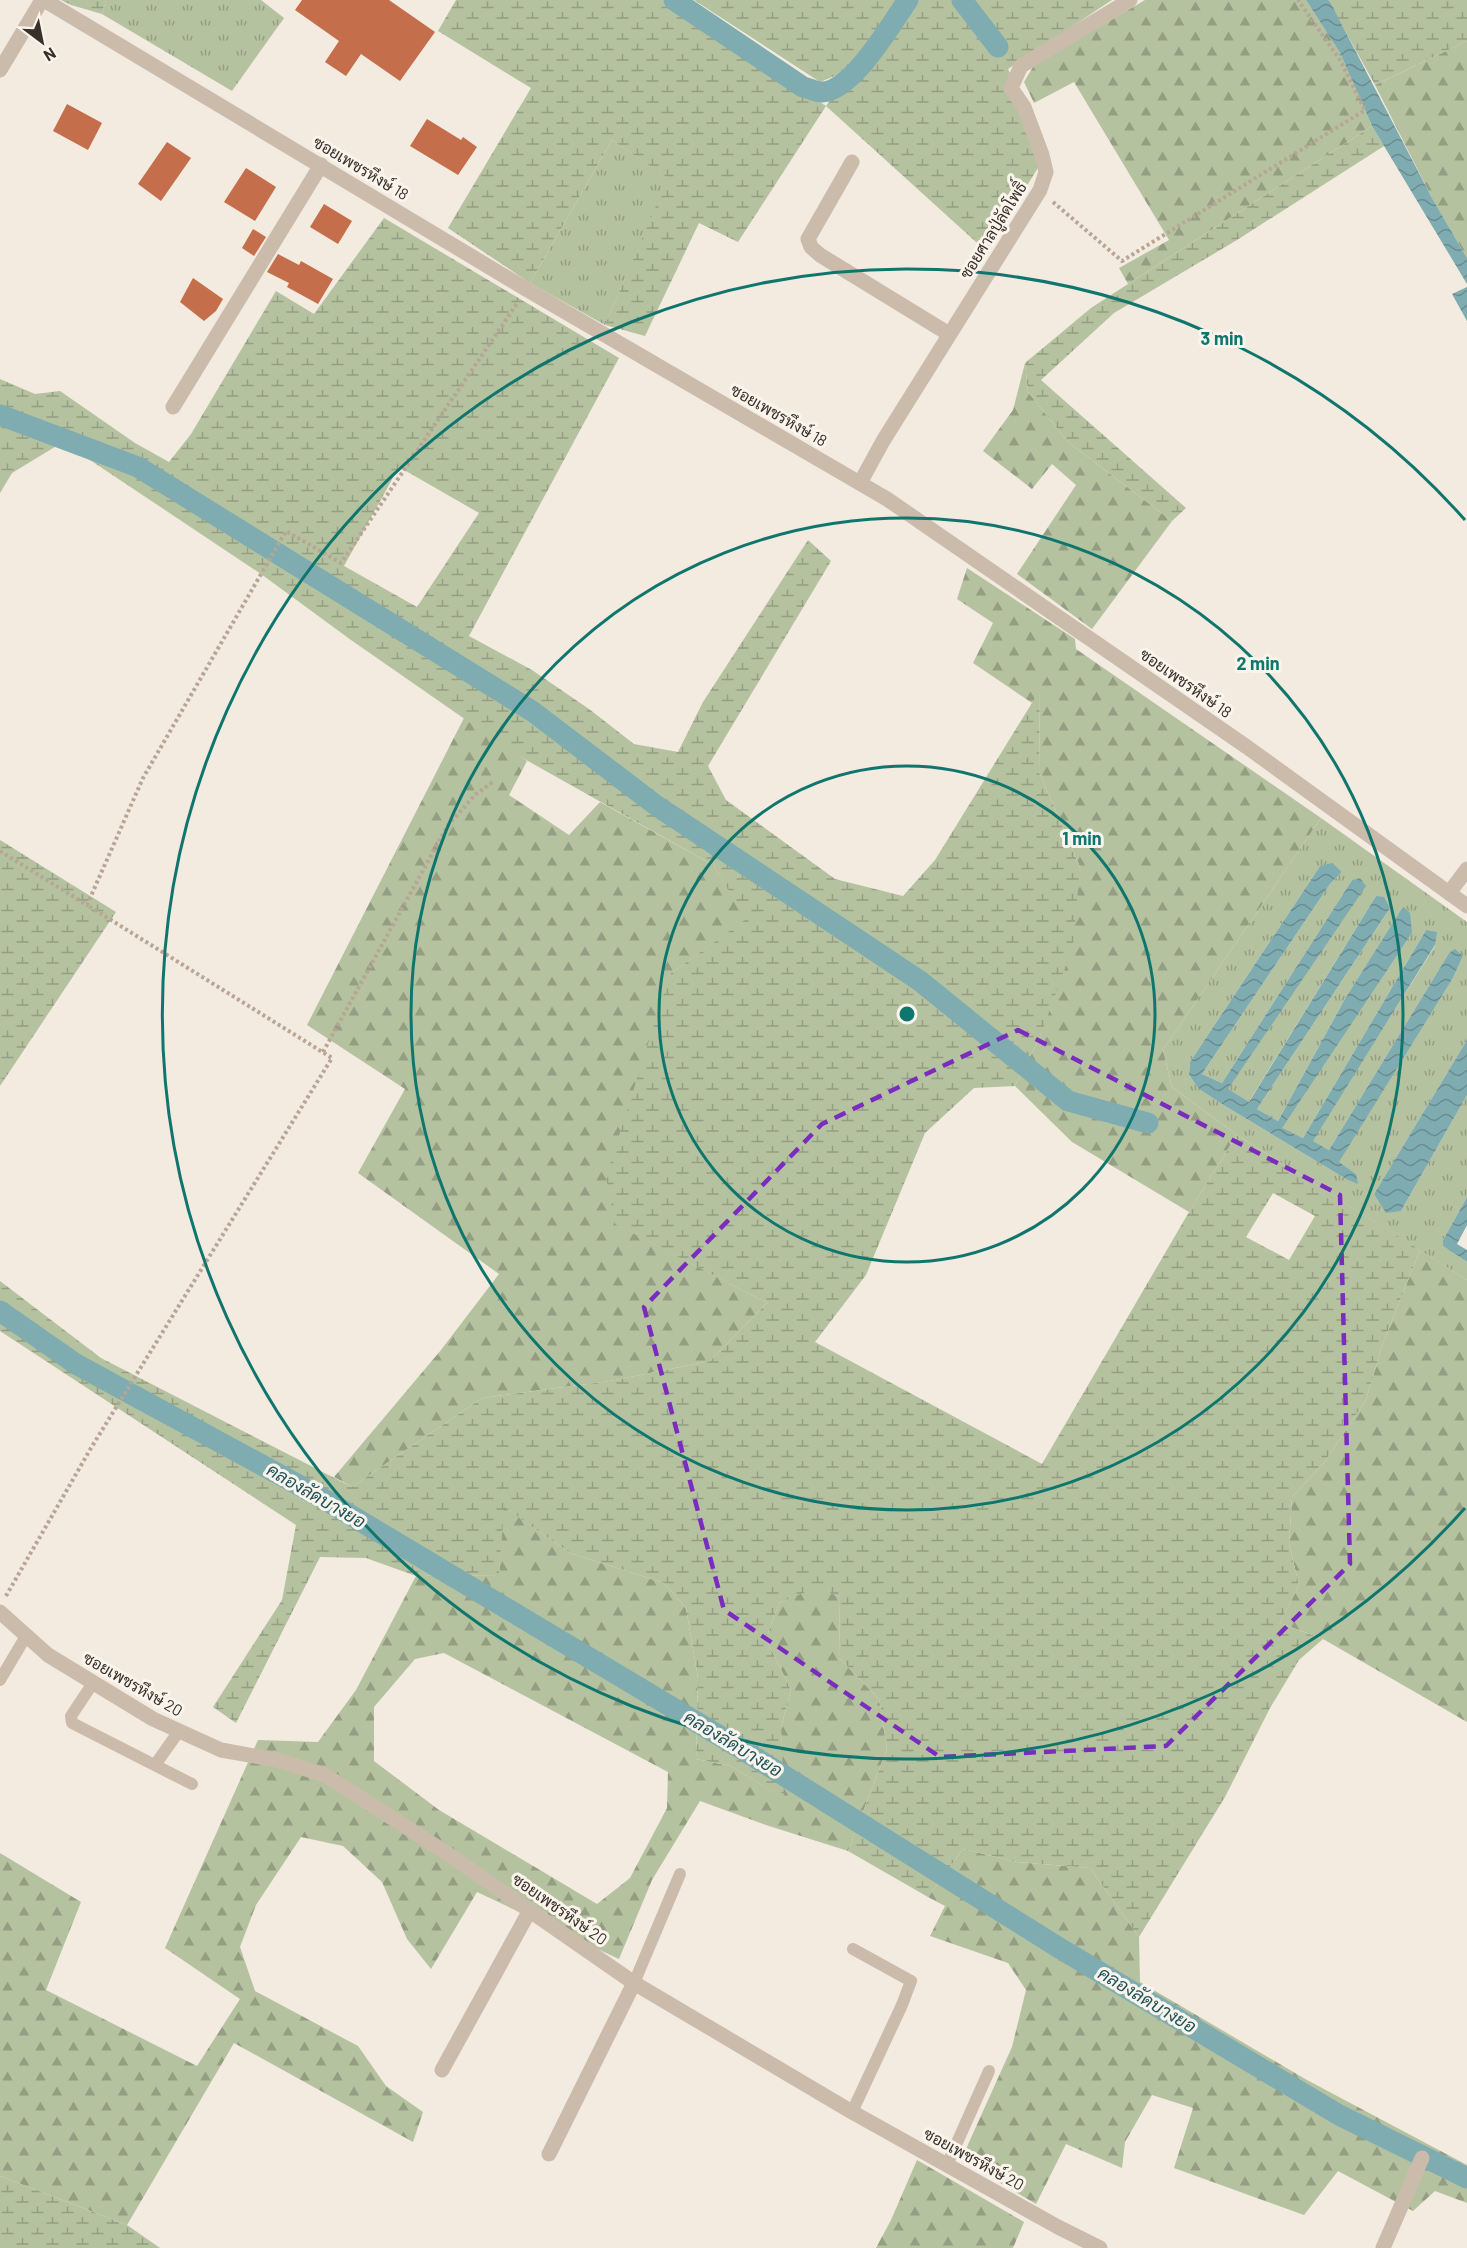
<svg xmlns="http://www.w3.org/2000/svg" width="1467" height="2248" viewBox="0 0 1467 2248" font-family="Barlow,Sarabun,sans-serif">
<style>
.grass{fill:url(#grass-tufts);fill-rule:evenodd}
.forest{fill:url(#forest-firs);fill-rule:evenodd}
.wetland{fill:url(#wetland-marsh);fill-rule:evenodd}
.water{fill:url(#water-waves)}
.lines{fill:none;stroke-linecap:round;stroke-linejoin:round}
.canal{stroke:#7facb0;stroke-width:21}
.building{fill:#c46e4c}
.path{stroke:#b7a595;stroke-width:4;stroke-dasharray:3 3;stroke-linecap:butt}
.service{stroke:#cbbbab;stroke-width:12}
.minor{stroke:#cbbbab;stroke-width:15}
.marked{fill:none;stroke:#7b2cbf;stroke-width:4.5;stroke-dasharray:12 8;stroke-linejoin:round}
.ring{fill:none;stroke:#0f766e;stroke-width:3}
.labels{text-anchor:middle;stroke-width:6;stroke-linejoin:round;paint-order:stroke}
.street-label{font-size:16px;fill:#39302a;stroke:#faf4ec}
.water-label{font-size:18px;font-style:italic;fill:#20545b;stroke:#faf4ec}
.centre{fill:#0f766e;stroke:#faf4ec;stroke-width:3}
.ring-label{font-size:18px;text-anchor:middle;font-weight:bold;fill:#0f766e;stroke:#faf4ec;stroke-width:6;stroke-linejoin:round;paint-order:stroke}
</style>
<defs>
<pattern id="grass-tufts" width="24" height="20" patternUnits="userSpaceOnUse" patternTransform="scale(1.5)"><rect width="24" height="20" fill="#b5c29f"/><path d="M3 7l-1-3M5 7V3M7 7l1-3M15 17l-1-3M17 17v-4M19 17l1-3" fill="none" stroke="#949e82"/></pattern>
<pattern id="forest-firs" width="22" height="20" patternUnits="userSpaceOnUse" patternTransform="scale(1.5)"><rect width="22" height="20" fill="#b5c29f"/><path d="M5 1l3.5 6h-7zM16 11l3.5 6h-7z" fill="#949e82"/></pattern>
<pattern id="wetland-marsh" width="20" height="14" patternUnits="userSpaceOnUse" patternTransform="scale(1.5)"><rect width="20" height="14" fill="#b5c29f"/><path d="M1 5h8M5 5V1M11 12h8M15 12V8" fill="none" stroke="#949e82"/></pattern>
<pattern id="water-waves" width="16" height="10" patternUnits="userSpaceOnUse" patternTransform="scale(1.5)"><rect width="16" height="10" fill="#7facb0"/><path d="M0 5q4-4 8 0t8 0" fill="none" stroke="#698c8f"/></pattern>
</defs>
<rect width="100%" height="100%" fill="#f3eae0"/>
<g class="grass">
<path d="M106 0H261L284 18 232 91 102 14Z"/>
<path d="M612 140 669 178 605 325 530 283Z"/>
<path d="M1321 818 1467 922V1040L1374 1194 1401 1211 1467 1095V1197L1443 1240V1246L1467 1262V1280L1237 1135 1172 1087 1163 1050ZM1320 866 1342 872 1330 884 1202 1074 1222 1083 1352 880 1365 886 1227 1089 1248 1103 1376 896 1390 908 1257 1109 1278 1121 1346 997 1403 908 1412 933 1281 1128 1303 1138 1426 930 1435 946 1312 1141 1329 1150 1449 953 1463 956 1453 978 1338 1162 1356 1174 1346 1179 1225 1106 1199 1089 1189 1075 1190 1062Z"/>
</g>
<g class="forest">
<path d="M1145 0H1306L1340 53 1372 126 1128 284 1119 268 1169 240 1074 82 1034 103 1024 82 1034 65Z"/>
<path d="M1467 41V258L1432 198 1375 85Z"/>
<path d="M1025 363 1028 392 1068 442 1172 521 1092 629 1017 574 1076 485 1052 464 1032 489 983 451 1013 410Z"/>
<path d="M967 568 1075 639 1076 649 1321 818 1163 1050 1172 1087 1237 1135 1189 1212 1072 1142 1015 1086 1040 1037 1080 867 1039 772 1040 691 1032 703 973 663 993 623 957 599Z"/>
<path d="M464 718 527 761 509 795 569 835 600 802 713 865 747 919 670 974 616 1224 767 1303 710 1361 610 1381 482 1398 352 1487 334 1477 441 1350 499 1274 358 1173 405 1089 307 1025Z"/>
<path d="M1420 1250 1467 1280V1722L1323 1639 1280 1623 1299 1585 1289 1544 1292 1497 1323 1464 1366 1400 1382 1346Z"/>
<path d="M503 1506 570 1553 664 1583 686 1608 698 1678 696 1759 731 1766 783 1798 781 1727 791 1690 766 1639 779 1603 818 1586 840 1597 839 1658 879 1699 887 1749 848 1851 766 1825 700 1801 652 1880 619 1959 477 1892 431 1969 407 1939 382 1882 343 1846 301 1837 256 1905 240 1947 255 1991 358 2046 386 2086 423 2112 413 2142 234 2043 127 2225 0 2176V1853L81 1902 46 1990 197 2066 240 1999 165 1948 258 1740 318 1742 356 1690 416 1576 499 1575ZM444 1653 668 1772 667 1808 630 1878 597 1904 439 1810 374 1761V1707L415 1659Z"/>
<path d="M963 1849 1017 1862 1090 1868 1139 1937 1140 1982 1307 2080 1467 2165V2203L1435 2191 1413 2211 1338 2171 1304 2215 1174 2168 1193 2108 1152 2095 1125 2142 1122 2168 1066 2144 1036 2204 961 2160 1012 2047 1026 1990 1008 1963 930 1936 945 1906 928 1897Z"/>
<path d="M917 2160 1024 2222 1013 2248H876L891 2220Z"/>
</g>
<g class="wetland">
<path d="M61 0H106L102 14 71 5Z"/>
<path d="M456 0H665L826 106 852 69 820 82 694 0H1112L1008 69 1048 151 987 252 826 106 738 242 699 223 645 336 605 325 668 178 612 140 530 283 448 228 531 88 438 31Z"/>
<path d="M1328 0H1467V41L1375 85Z"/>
<path d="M1372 126 1384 146 1237 240 1114 313 1041 380 1186 508 1172 521 1068 442 1028 392 1025 363 1091 308Z"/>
<path d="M384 218 619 358 469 636 532 670 589 709 634 744 678 752 703 702 808 540 831 561 708 766 726 800 835 879 903 896 935 860 1040 690 1039 772 1080 867 1073 946 1040 1037 1015 1086 974 1088 925 1133 866 1275 815 1342 1042 1464 1189 1212 1237 1135 1420 1250 1382 1346 1366 1400 1323 1464 1292 1497 1289 1544 1299 1585 1280 1623 1323 1639 1299 1660 1270 1708 1225 1797 1139 1937 1090 1868 1017 1862 963 1849 928 1897 848 1851 887 1749 879 1699 839 1658 840 1597 818 1587 779 1603 766 1639 791 1690 781 1727 784 1799 731 1766 696 1759 698 1678 686 1608 664 1583 570 1553 504 1507 499 1575 416 1576 366 1558 320 1557 236 1723 213 1707 282 1600 296 1525 0 1331V1281L101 1358 352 1487 482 1398 610 1381 710 1361 767 1303 615 1224 606 1177 670 974 746 919 713 865 512 752 351 640 261 574 63 442 12 473 0 493V379L35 394 60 391 135 443 169 462 191 434 276 291 314 314ZM399 467 479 513 417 607 344 566ZM1273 1193 1315 1216 1289 1260 1246 1237Z"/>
<path d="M0 840 116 912 0 1086Z"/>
<path d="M0 2176 127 2225 160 2248H0Z"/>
</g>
<g class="water">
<path d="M1306 0H1328L1330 2 1432 198 1467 258V284L1372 126 1340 53Z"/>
<path d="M1467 287V321L1452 294Z"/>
<path d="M1332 863 1342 872 1330 884 1202 1074 1222 1083 1352 880 1360 878 1366 886 1228 1089 1249 1102 1376 896 1384 897 1390 908 1257 1109 1278 1121 1346 997 1403 907 1410 913 1412 933 1282 1128 1303 1138 1426 930 1437 932 1435 945 1313 1141 1329 1150 1449 953 1455 949 1463 956 1453 978 1339 1162 1356 1174 1358 1184 1346 1179 1225 1106 1199 1089 1189 1075 1190 1062 1320 866Z"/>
<path d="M1467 1040V1095L1401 1211 1386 1213 1374 1194Z"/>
<path d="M1467 1197V1225L1457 1244 1467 1250V1262L1443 1246V1240Z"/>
</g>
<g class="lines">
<g class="canal">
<path d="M674 0 803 87C809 88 816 92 822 92 853 91 891 24 908 0"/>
<path d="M962 0 998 47"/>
<path d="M0 415 138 467 532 711 657 806 920 981 1068 1101 1148 1123"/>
<path d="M0 1311 76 1364 317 1495 740 1748 1061 1949 1339 2115 1467 2178"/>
</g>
</g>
<g class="building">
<path d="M302 0H389L435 32 400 81 361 54 346 76 325 62 339 41 295 10Z"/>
<path d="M67 104 102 123 88 150 53 131Z"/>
<path d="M427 119 461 140 463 137 477 147 458 175 410 146Z"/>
<path d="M167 142 191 158 161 201 138 184Z"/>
<path d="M246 168 276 187 255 221 224 202Z"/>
<path d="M324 204 352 221 338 244 310 227Z"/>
<path d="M253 229 266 237 254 256 242 248Z"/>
<path d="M278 254 299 265 301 261 333 279 318 304 287 287 289 283 267 272Z"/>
<path d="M193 278 223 299 216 311 204 321 180 302Z"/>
</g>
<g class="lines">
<g class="path">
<path d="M1053 202 1122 261 1365 110 1340 60 1298 0"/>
<path d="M0 851 87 905 143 778 286 531 341 563 518 302"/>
<path d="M323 1052 448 825 476 794 494 781"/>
<path d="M6 1596 91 1448 332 1058 87 905"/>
</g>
<g class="service">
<path d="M0 1680 26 1636"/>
<path d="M93 1683 71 1716 72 1723 192 1784"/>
<path d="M155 1765 179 1731"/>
<path d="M634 1983 680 1874"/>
<path d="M852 2112 902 2005 911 1981 853 1949"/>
<path d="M947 2165 989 2071"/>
</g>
<g class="minor">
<path d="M44 0 526 289 887 499 1247 747 1467 906"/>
<path d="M0 70 42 0"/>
<path d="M852 162 808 239 811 247 820 255 949 334"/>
<path d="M173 407 321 165"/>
<path d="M860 483 883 441 1040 190 1046 172 1042 155 1024 107 1011 88 1021 66 1130 0"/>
<path d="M1449 893 1467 869"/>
<path d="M0 1612 48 1655 153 1719 221 1750 277 1760 325 1775 448 1854 634 1983 852 2112 1058 2227 1100 2248"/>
<path d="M442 2070 530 1910"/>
<path d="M549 2154 634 1983"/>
<path d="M1383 2248 1422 2158"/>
</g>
</g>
<path class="marked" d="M1018 1030 1340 1195 1350 1564 1166 1746 940 1757 724 1610 644 1307 822 1124Z"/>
<g class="ring">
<circle cx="907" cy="1014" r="248"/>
<circle cx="907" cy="1014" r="496"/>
<path d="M1465 1508A745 745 0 1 1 1465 520"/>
</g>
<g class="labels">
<g class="street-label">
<text transform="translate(361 168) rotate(31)" y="6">ซอยเพชรหึงษ์ 18</text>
<text transform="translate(993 230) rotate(-58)" y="6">ซอยศาลปู่ลัดโพธิ์</text>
<text transform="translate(779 415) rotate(30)" y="6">ซอยเพชรหึงษ์ 18</text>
<text transform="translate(1186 683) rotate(35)" y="6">ซอยเพชรหึงษ์ 18</text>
<text transform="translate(133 1684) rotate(30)" y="6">ซอยเพชรหึงษ์ 20</text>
<text transform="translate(560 1909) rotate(35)" y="6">ซอยเพชรหึงษ์ 20</text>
<text transform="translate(974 2159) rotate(29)" y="6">ซอยเพชรหึงษ์ 20</text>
</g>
<g class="water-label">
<text transform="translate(316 1496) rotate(30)" y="6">คลองลัดบางยอ</text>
<text transform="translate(733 1744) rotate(31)" y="6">คลองลัดบางยอ</text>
<text transform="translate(1147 2000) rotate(31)" y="6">คลองลัดบางยอ</text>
</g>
</g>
<circle cx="907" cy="1014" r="9" class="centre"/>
<g class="ring-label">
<text x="1222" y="345">3 min</text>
<text x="1258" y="670">2 min</text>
<text x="1082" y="845">1 min</text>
</g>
<g transform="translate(42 42) rotate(148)" stroke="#faf4ec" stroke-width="4.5" paint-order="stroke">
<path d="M0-4.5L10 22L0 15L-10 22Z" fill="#39302a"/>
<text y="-9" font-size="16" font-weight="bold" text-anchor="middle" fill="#39302a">N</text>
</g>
</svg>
